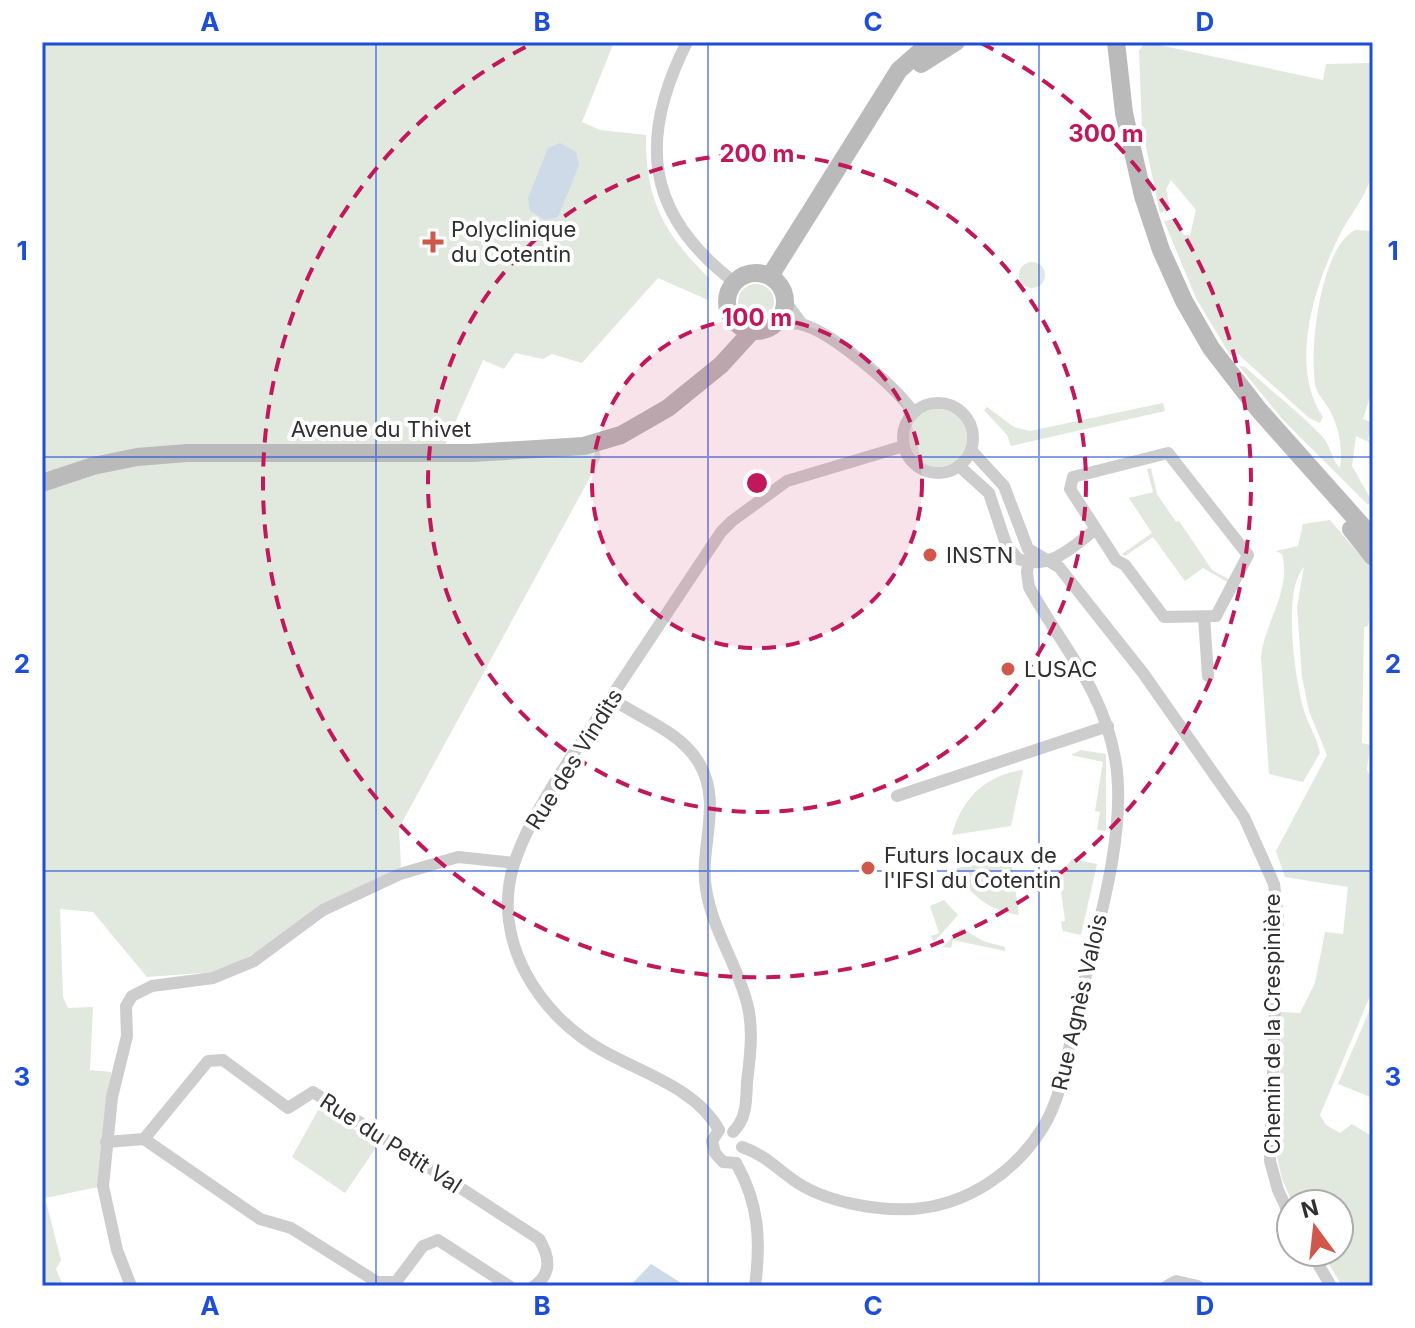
<svg xmlns="http://www.w3.org/2000/svg" width="1415" height="1328" viewBox="0 0 1415 1328" font-family="Inter,sans-serif">
<style>
.green{fill:#e1e8dd}
.water{fill:#cfdae8}
.lines{fill:none;stroke-linecap:round;stroke-linejoin:round}
.minor{stroke:#cdcdcd;stroke-width:12}
.secondary{stroke:#bababa;stroke-width:18}
.grid{fill:none;stroke:#1d4ed8;stroke-width:2;stroke-opacity:0.55}
.ring{fill:none;stroke:#c2185b;stroke-width:4;stroke-dasharray:14 10}
.poi-dot{fill:#d05749;stroke:#fff;stroke-width:3}
.labels{text-anchor:middle;stroke-width:8;stroke-linejoin:round;paint-order:stroke}
.poi-label{font-size:22px;fill:#303030;stroke:#fff;text-anchor:start}
.street-label{font-size:22px;fill:#303030;stroke:#fff}
.centre{fill:#c2185b;stroke:#fff;stroke-width:4}
.ring-label{font-size:24px;text-anchor:middle;font-weight:bold;fill:#c2185b;stroke:#fff;stroke-width:8;stroke-linejoin:round;paint-order:stroke}
.neatline{fill:none;stroke:#1d4ed8;stroke-width:3}
.grid-label{font-size:26px;text-anchor:middle;font-weight:bold;fill:#1d4ed8}
</style>
<rect width="100%" height="100%" fill="#fff"/>
<g class="green">
<path d="M42 42H614L582 122 600 130 646 135C645 199 664 234 709 278L708 300 658 278 582 363 552 354 543 359 515 353 504 369 483 360 442 452 597 443 601 457 399 828 401 867 339 896 307 915 264 949 216 972 147 977 93 912 60 909 63 997 68 1008 93 1007 90 1070 111 1072 103 1186 45 1198 61 1260 56 1269 63 1286H42Z"/>
<path d="M1145 42 1323 80 1326 64 1373 63C1373 91 1379 150 1372 174 1367 195 1350 215 1340 234 1315 285 1288 365 1323 417L1320 423 1309 418 1238 354 1230 355 1196 298 1164 221 1173 219 1184 235H1190L1196 210 1171 180 1166 189 1170 209 1160 213 1142 128 1139 51Z"/>
<path d="M1355 230 1373 231V387L1363 419 1373 423 1368 439 1373 444 1356 436 1352 466 1373 503 1367 504 1283 420 1239 366 1245 367C1270 390 1299 412 1322 436 1331 446 1332 461 1340 468 1343 448 1339 426 1329 409 1325 401 1319 397 1316 388 1308 353 1320 248 1355 230Z"/>
<circle cx="1032" cy="275" r="13"/>
<circle cx="756" cy="302" r="18"/>
<path d="M1163 403 1165 411 1011 446 1007 435 984 410 987 407 1014 427 1030 431Z"/>
<circle cx="938" cy="438" r="29"/>
<path d="M1151 468 1157 494 1176 522 1179 521 1212 570 1230 580 1229 583 1203 568 1185 581 1153 537 1125 556 1122 554 1152 533 1129 498 1153 492 1147 469Z"/>
<path d="M1330 520 1370 567 1369 620 1368 626 1364 627 1362 743 1370 745 1367 770 1373 782V989L1320 1115 1326 1125 1340 1133 1352 1124 1373 1137V1286H1342L1322 1252H1339V1204H1293L1282 1179 1277 1157 1281 1012 1300 1013 1315 983 1325 932 1343 934 1348 887 1285 877 1276 851 1327 755 1309 711 1302 677 1297 607 1304 567C1282 591 1295 677 1303 707 1307 723 1317 737 1320 753L1303 782 1269 774 1261 657C1265 621 1292 590 1282 554L1276 551 1298 546 1303 524Z"/>
<path d="M1081 750 1106 754V831L1097 830 1100 812 1095 811 1103 762 1071 755Z"/>
<path d="M1023 770 1011 826 952 835C961 799 986 775 1023 770Z"/>
<path d="M1011 859 1019 915C990 911 968 895 956 868Z"/>
<path d="M1072 859 1097 864 1081 935 1063 931 1061 922 1065 921 1059 876Z"/>
<path d="M944 900 958 915 934 942 931 936 939 933 930 906Z"/>
<path d="M961 928 983 941 1005 947V951L953 940 951 948 943 947Z"/>
<path d="M1373 1002V1098L1338 1084Z"/>
<path d="M321 1105 377 1146 345 1193 292 1157Z"/>
</g>
<g class="water">
<path d="M560 143 576 152 579 165 558 217 545 220 530 211 528 198 548 148Z"/>
<path d="M651 1264 686 1286H630Z"/>
</g>
<g class="lines">
<g class="minor">
<path d="M687 42C638 139 645 214 734 282"/>
<path d="M785 301 802 324"/>
<path d="M775 325C783 324 792 322 800 324 830 330 896 387 913 412"/>
<circle cx="938" cy="438" r="35"/>
<path d="M971 450 1004 486 1028 549 1059 567 1143 673 1244 817 1274 884 1278 917 1270 1161 1278 1190 1291 1218"/>
<path d="M959 466 989 493 1006 544 1018 559C1050 571 1072 547 1096 529L1116 560 1125 565 1164 617 1216 616 1248 555 1168 453 1073 477 1070 489 1096 529"/>
<path d="M1204 617 1208 676"/>
<path d="M612 699C642 719 681 732 699 763 723 803 699 847 706 889 712 929 737 964 747 1003 754 1029 750 1056 747 1082 746 1102 747 1118 733 1132"/>
<path d="M897 796 1108 726"/>
<path d="M719 1130C697 1089 643 1073 605 1052 540 1017 490 941 514 864 524 833 541 805 558 777L721 532 732 521 787 481 904 446"/>
<path d="M719 1130 712 1141 715 1153 723 1162 736 1163"/>
<path d="M144 1139 208 1061 223 1060 288 1108 313 1092 539 1239C550 1257 552 1274 534 1286"/>
<path d="M106 1142 144 1139 260 1219 291 1228 377 1282H396L423 1246 438 1240 509 1286"/>
<path d="M742 1147C763 1154 774 1166 792 1179 823 1202 876 1211 913 1209 967 1205 1014 1173 1042 1129 1063 1096 1068 1051 1076 1014 1094 940 1129 832 1115 758 1102 687 1062 647 1029 587L1027 572 1031 552"/>
<path d="M736 1163C759 1203 761 1241 755 1286"/>
<path d="M1311 1252 1331 1286"/>
<path d="M131 1286 117 1250 103 1186 112 1097 127 1036 126 1006 132 996 152 986 213 978 254 961 323 910 400 874 458 857 514 863"/>
<path d="M1167 1286 1176 1281 1198 1286"/>
</g>
<g class="secondary">
<path d="M1116 42 1124 113 1143 196 1161 250 1184 301 1211 348 1259 410 1373 538"/>
<path d="M921 64 956 42"/>
<circle cx="756" cy="302" r="29"/>
<path d="M770 276 899 70 931 42"/>
<path d="M42 483 93 466 137 457 187 453H472L584 446 621 435 668 408 721 365 752 331"/>
<path d="M1351 529 1373 557"/>
</g>
</g>
<path class="grid" d="M376 42V1286M708 42V1286M1039 42V1286M42 457H1373M42 871H1373"/>
<circle cx="757" cy="483" r="165" fill="#c2185b" fill-opacity=".12"/>
<g class="ring">
<circle cx="757" cy="483" r="165"/>
<circle cx="757" cy="483" r="329"/>
<path d="M981 43A494 494 0 1 1 533 43"/>
</g>
<g class="poi-dot">
<path d="M429 230h8v8h8v8h-8v8h-8v-8h-8v-8h8z"/>
<circle cx="930" cy="555" r="8"/>
<circle cx="1008" cy="669" r="8"/>
<circle cx="868" cy="868" r="8"/>
</g>
<g class="labels">
<g class="poi-label">
<text x="451" y="237">Polyclinique<tspan x="451" dy="25">du Cotentin</tspan></text>
<text x="946" y="563">INSTN</text>
<text x="1024" y="677">LUSAC</text>
<text x="884" y="863">Futurs locaux de<tspan x="884" dy="25">l'IFSI du Cotentin</tspan></text>
</g>
<g class="street-label">
<text x="381" y="437">Avenue du Thivet</text>
<text transform="translate(574 759) rotate(-58)" y="8">Rue des Vindits</text>
<text transform="translate(1079 1002) rotate(-77)" y="8">Rue Agnès Valois</text>
<text transform="translate(1272 1024) rotate(-90)" y="8">Chemin de la Crespinière</text>
<text transform="translate(391 1143) rotate(33)" y="8">Rue du Petit Val</text>
</g>
</g>
<circle cx="757" cy="483" r="12" class="centre"/>
<g class="ring-label">
<text x="1106" y="142">300 m</text>
<text x="757" y="162">200 m</text>
<text x="757" y="326">100 m</text>
</g>
<rect width="1415" height="1328" fill="none" stroke="#ffffff" stroke-width="88"/>
<g transform="translate(1315 1228) rotate(345)"><circle r="38" fill="#ffffff" stroke="#acacac" stroke-width="2"/>
<path d="M0-6L14 30L0 20L-14 30Z" fill="#d05749"/>
<text y="-12" font-size="22" font-weight="bold" text-anchor="middle" fill="#303030">N</text>
</g>
<rect x="44" y="44" width="1327" height="1240" class="neatline"/>
<g class="grid-label">
<text x="210" y="31">A</text>
<text x="542" y="31">B</text>
<text x="873" y="31">C</text>
<text x="1205" y="31">D</text>
<text x="22" y="260">1</text>
<text x="1393" y="260">1</text>
<text x="22" y="673">2</text>
<text x="1393" y="673">2</text>
<text x="22" y="1086">3</text>
<text x="1393" y="1086">3</text>
<text x="210" y="1315">A</text>
<text x="542" y="1315">B</text>
<text x="873" y="1315">C</text>
<text x="1205" y="1315">D</text>
</g>
</svg>
